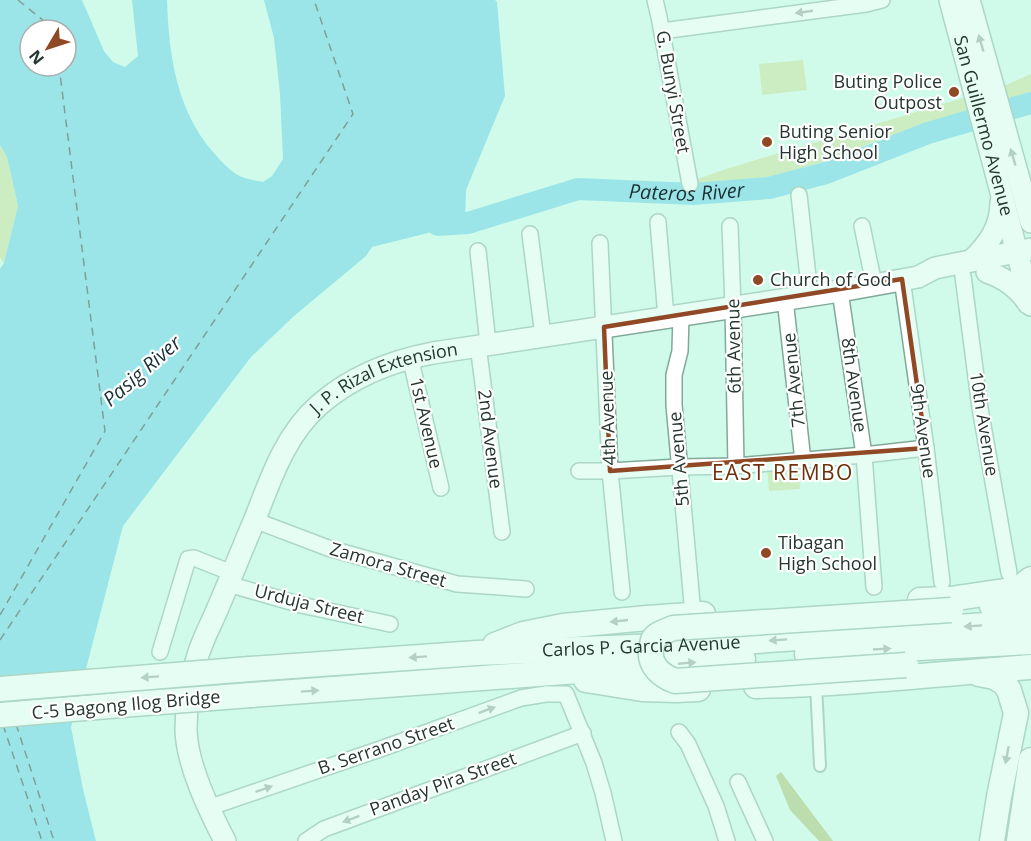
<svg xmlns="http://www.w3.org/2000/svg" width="1031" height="841" viewBox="0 0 1031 841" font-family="'Open Sans',sans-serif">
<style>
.green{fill:#c8db93}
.forest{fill:#a5b967}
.water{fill:#5ccbe9;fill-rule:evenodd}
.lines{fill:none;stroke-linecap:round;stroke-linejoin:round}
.river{stroke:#5ccbe9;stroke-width:22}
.ferry{stroke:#1c3035;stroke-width:1.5;stroke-dasharray:8 6;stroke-linecap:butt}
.pedestrian-casing{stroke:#81a99a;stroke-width:14}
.minor-casing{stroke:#81a99a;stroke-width:18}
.secondary-casing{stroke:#81a99a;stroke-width:24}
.primary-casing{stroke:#81a99a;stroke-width:27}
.pedestrian{stroke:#fff;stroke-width:10}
.minor{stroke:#fff;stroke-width:15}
.secondary{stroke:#fff;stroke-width:21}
.primary{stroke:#fff;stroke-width:24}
.primary-bridge-casing{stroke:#81a99a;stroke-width:27;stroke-linecap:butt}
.primary-bridge{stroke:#fff;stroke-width:24}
.oneway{fill:#929a98}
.marked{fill:none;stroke:#904924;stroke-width:4.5;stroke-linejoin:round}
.poi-dot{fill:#904924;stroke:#fff;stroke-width:2}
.labels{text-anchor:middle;stroke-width:4.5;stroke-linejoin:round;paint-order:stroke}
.poi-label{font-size:18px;fill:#253630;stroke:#fff;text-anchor:start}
.street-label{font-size:18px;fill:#253630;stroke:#fff}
.water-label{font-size:20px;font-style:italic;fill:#1c3035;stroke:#fff}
.quarter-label{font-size:21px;letter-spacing:1.5px;fill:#6e300a;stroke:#fff}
</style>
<rect width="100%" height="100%" fill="#d0fbea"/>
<g class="green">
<path d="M803 60 807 90 762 95 759 64Z"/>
<path d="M1031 74V92L930 122 876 141 820 163 769 177 693 186 692 181 726 169 1006 85Z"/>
<path d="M0 145 7 157 18 206 4 264 0 257Z"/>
<path d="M799 464 800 489 769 491 767 466Z"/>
</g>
<path class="forest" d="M781 772 833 841H819L790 810 776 776Z"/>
<path class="water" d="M0 0H82L104 51 113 62 125 67 138 56 132 0H167C169 55 176 109 213 152 222 162 232 174 245 178 251 180 258 181 263 182L272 176 283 159 280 94 274 38 264 0H495L497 2 505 96 466 190 465 220 468 223 372 247 366 256 294 316 251 357 123 526 71 727 83 789 96 841H0V269L4 263 18 206 7 157 0 145ZM30 30H66V66H30Z"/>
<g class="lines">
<path class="river" id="s1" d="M438 225 468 223 578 189 693 194 769 188 826 173 928 133 1031 103"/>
<g class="ferry">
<path d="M18 0 55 30"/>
<path d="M0 615 105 431 59 66"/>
<path d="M0 640 353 114 314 0"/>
<path d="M16 724 54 841"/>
<path d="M3 725 42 841"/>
</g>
<defs>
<path id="pedestrian" d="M816 684 820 766"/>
<g id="minor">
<path d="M655 0 659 17 690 184"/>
<path d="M662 31 866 4 882 0"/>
<path d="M799 195 810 295"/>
<path d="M658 222 666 317"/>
<path d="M730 226 733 307 736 466"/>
<path d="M862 226 874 284"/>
<path d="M530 234 543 336"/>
<path d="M600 243 610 471 622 592"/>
<path d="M478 251 488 344"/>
<path d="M963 276 980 408 1009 573"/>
<path d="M902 279 926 448 942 582"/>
<path d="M840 291 864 455 874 587"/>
<path d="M785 299 803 461"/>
<path d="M681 315 680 351 674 375V405L692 603"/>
<path d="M478 345 502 532"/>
<path d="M410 357 441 488"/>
<path d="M579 471H610L679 467 736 466 864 455 926 448"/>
<path d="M254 520 328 548 457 584 526 589"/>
<path d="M228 584 301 605 390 624"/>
<path d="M160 652 188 559 194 558 232 573"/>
<path d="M679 732 688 744 716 806 727 841"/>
<path d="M738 782 765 841"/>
<path d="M208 808 386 747 521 698 546 694H566L594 763 603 793 614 841"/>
<path d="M306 841 324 829 583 733"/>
</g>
<g id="secondary">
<path id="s2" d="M950 0 1031 305"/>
<path d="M969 0 1031 222"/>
<path d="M971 261C989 244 1001 227 1001 202"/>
<path d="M987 272C1005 278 1018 287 1028 303"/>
<path id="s3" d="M225 841C209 810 187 765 186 730 186 708 190 684 196 662 201 641 212 623 220 603 232 575 243 547 255 519 271 478 285 435 319 405 352 376 391 361 433 353L840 291 918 277 935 268 1031 249"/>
</g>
<g id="primary">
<path d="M920 600 950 599 1011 590 1022 586 1031 579"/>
<path d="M992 606 1031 603"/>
<path d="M495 645 523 634 563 626 647 618 703 614"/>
<path d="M807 654 1031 642"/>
<path id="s4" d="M250 669 477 653 712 644 1031 622"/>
<path d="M979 674 994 677 1004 683 1009 690 1016 713 999 797 992 841"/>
<path d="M586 680 642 689 676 690 698 689"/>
<path d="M756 686C848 684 939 674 1031 667"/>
<path d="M251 695 743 659"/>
<path d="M0 715 121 705"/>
<path d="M1019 841 1031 760"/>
</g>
</defs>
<use href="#pedestrian" class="pedestrian-casing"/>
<use href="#minor" class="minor-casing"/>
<use href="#secondary" class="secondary-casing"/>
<use href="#primary" class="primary-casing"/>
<use href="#pedestrian" class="pedestrian"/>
<use href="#minor" class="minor"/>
<use href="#secondary" class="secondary"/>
<use href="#primary" class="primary"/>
<defs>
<g id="primary-bridge">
<path d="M906 665 675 681C662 676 649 666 651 650 652 647 652 643 653 640 657 633 667 631 673 628L951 610"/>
<path d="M0 689 250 669"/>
<path d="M121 705 251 695"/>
</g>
</defs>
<use href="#primary-bridge" class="primary-bridge-casing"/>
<use href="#primary-bridge" class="primary-bridge"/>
</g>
<defs><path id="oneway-solid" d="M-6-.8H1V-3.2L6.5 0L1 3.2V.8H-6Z" transform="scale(1.5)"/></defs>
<g class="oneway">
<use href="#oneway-solid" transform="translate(804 12) rotate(172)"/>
<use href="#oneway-solid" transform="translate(981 43) rotate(-106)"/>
<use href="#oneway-solid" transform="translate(1013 157) rotate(-106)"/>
<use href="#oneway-solid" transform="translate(619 621) rotate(174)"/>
<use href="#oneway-solid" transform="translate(973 626) rotate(176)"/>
<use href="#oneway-solid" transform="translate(778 640) rotate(176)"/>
<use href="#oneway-solid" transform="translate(882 649) rotate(-3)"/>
<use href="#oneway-solid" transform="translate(418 657) rotate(176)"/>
<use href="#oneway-solid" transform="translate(687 663) rotate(-5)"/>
<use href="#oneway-solid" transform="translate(150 677) rotate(176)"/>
<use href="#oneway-solid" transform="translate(310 691) rotate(-4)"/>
<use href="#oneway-solid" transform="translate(487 710) rotate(-20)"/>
<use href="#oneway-solid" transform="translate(1007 755) rotate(101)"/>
<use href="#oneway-solid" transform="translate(264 789) rotate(-19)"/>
<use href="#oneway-solid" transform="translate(351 819) rotate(159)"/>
</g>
<path d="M0 0H1031V841H0ZM902 279 926 448 610 471 604 327Z" fill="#d0fbea" fill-opacity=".55" fill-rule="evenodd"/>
<path class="marked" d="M902 279 926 448 610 471 604 327Z"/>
<g class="poi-dot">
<circle cx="954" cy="92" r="6"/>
<circle cx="767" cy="142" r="6"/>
<circle cx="758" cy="280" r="6"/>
<circle cx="766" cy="553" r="6"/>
</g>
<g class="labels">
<g class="poi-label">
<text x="942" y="88" text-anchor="end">Buting Police<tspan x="942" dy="21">Outpost</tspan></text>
<text x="779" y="138">Buting Senior<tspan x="779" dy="21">High School</tspan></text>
<text x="770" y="286">Church of God</text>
<text x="778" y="549">Tibagan<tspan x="778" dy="21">High School</tspan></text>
</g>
<g class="street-label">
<text transform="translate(673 92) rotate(80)" y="6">G. Bunyi Street</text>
<text dy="6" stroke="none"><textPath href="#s2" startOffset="130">San Guillermo Avenue</textPath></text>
<text transform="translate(734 346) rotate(-91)" y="6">6th Avenue</text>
<text transform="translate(794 380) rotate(-96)" y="6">7th Avenue</text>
<text dy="6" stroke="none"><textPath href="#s3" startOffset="546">J. P. Rizal Extension</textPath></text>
<text transform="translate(854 385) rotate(82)" y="6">8th Avenue</text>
<text transform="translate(608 418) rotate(-92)" y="6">4th Avenue</text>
<text transform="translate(426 423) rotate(77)" y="6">1st Avenue</text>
<text transform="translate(984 424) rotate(81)" y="6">10th Avenue</text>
<text transform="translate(923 431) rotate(82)" y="6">9th Avenue</text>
<text transform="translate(490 439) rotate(83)" y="6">2nd Avenue</text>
<text transform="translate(679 459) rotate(-95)" y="6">5th Avenue</text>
<text transform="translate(388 565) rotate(16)" y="6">Zamora Street</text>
<text transform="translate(309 604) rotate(14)" y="6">Urduja Street</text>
<text dy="6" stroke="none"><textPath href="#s4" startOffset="392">Carlos P. Garcia Avenue</textPath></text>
<text transform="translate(126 705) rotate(-5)" y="6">C-5 Bagong Ilog Bridge</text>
<text transform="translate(386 746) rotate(-19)" y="6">B. Serrano Street</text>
<text transform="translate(443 784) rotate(-20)" y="6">Panday Pira Street</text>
</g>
<g class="water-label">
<text dy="7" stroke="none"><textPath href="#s1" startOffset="254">Pateros River</textPath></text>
<text transform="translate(142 371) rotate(-41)" y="7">Pasig River</text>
</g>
<g class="quarter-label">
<text x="783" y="480">EAST REMBO</text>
</g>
</g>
<g transform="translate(48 48) rotate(231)"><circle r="28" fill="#ffffff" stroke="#a8afac" stroke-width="1.5"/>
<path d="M0-4.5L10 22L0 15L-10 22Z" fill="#904924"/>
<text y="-9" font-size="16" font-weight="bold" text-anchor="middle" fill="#253630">N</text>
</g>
</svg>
